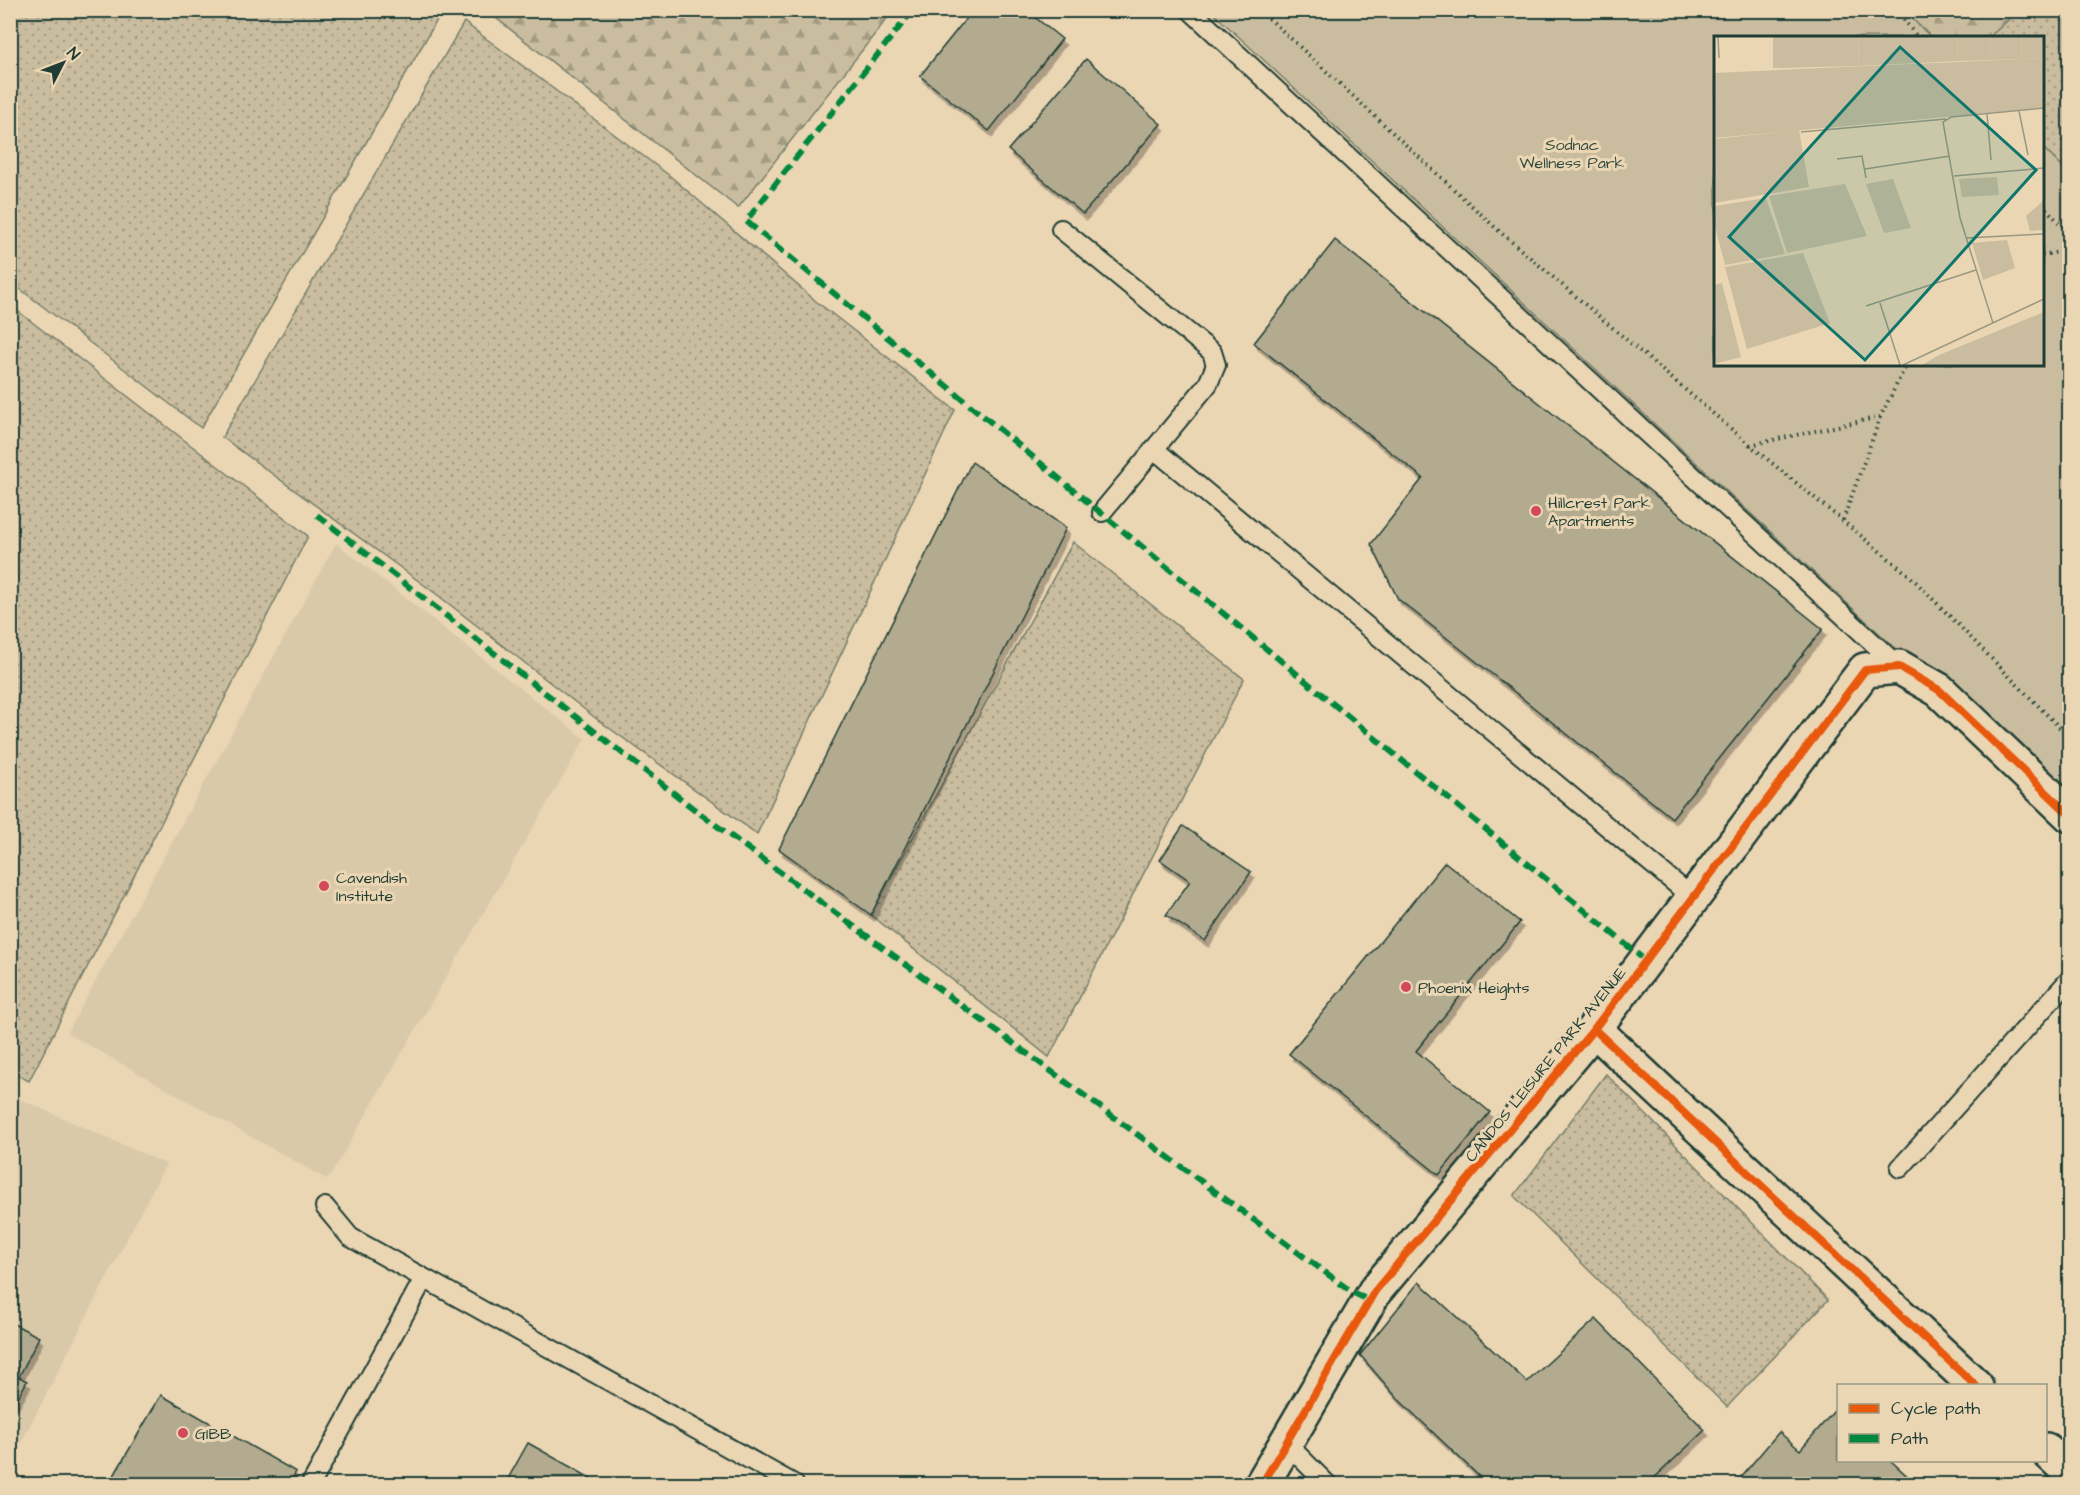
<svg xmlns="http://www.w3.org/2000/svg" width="2080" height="1495" viewBox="0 0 2080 1495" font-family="'Architects Daughter',sans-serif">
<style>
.built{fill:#dac9a9}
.grass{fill:url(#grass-dots);stroke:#747d6a;stroke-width:1.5}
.forest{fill:url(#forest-firs);stroke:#747d6a;stroke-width:1.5}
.green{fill:#cabd9f;stroke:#747d6a;stroke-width:1.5}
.building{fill:#b2ab90;stroke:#1f3d34;stroke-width:1.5;filter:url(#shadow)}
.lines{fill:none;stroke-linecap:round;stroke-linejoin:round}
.service-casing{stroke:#1f3d34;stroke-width:22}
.minor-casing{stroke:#1f3d34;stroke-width:38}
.path{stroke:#1f3d34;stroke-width:4;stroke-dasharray:1.5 4.5;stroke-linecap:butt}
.service{stroke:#ebd6b4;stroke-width:18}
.minor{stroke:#ebd6b4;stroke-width:33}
.quiet{stroke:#00873e;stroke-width:6;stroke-dasharray:12 6;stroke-linecap:butt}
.cycleway-casing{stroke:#ebd6b4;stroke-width:11}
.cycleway{stroke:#e8590c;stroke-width:8}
.poi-dot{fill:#d1495b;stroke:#ebd6b4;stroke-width:2}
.labels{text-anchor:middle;stroke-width:6;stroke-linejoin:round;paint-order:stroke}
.park-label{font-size:16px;fill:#304a3f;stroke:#ebd6b4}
.poi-label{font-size:16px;fill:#1f3d34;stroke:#ebd6b4;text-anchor:start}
.street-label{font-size:16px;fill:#1f3d34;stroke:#ebd6b4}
.inset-road{fill:none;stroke:#999981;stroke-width:1.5}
.view{fill:#0f766e;fill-opacity:0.15;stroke:#0f766e;stroke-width:3}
.inset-edge{fill:none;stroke:#1f3d34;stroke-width:3}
</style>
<defs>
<pattern id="grass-dots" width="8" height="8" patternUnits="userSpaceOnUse" patternTransform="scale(1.5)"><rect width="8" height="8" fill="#cabd9f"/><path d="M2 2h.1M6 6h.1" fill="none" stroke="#a39b82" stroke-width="1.8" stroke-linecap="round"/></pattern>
<pattern id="forest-firs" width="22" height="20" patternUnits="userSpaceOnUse" patternTransform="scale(1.5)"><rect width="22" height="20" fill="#cabd9f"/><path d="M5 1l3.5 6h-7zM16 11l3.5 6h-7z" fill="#a39b82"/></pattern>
<filter id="shadow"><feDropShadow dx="3.5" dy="6" stdDeviation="0" flood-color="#0004"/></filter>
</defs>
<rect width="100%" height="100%" fill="#ebd6b4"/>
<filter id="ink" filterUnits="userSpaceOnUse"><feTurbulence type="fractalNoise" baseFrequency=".0167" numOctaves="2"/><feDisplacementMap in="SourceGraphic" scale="12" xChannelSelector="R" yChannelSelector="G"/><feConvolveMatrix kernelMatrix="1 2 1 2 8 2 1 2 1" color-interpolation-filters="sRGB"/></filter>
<g filter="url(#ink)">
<g class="built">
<path d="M336 543 585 739 328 1180 67 1033Z"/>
<path d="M11 1095 166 1164 11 1462Z"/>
</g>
<g class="grass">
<path d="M438 10 441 13 201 428 11 282V11Z"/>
<path d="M2018 11H2069V174L2043 148 2042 38H1988Z"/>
<path d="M464 22 670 176 817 302 955 410 757 834 598 720 435 593 222 437Z"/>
<path d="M10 305 308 536 29 1081 10 1071Z"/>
<path d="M1073 542 1244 679 1049 1057 871 915Z"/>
<path d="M1606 1074 1828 1300 1727 1407 1514 1196Z"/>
</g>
<g class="forest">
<path d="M487 11H893L738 208Z"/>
<path d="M1904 11H2018L1988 38 1931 37Z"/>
</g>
<path class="green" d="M1211 11H1904L1931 37 1716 38V364H2042L2043 148 2069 174V810Z"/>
<g class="building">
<path d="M973 10H1026L1062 39 989 131 920 76Z"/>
<path d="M1086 59 1161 124 1083 214 1008 150Z"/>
<path d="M1335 240 1823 629 1672 818 1398 599 1371 544 1423 478 1254 343Z"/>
<path d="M972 462 1066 528 871 915 779 849Z"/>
<path d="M1183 826 1251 872 1205 941 1166 915 1190 881 1160 860Z"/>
<path d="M1445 862 1520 922 1416 1051 1490 1112 1439 1175 1289 1054Z"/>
<path d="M1419 1282 1527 1382 1596 1319 1705 1430 1648 1484H1487L1398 1399 1360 1355Z"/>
<path d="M10 1322 39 1337 19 1377 27 1381 10 1412Z"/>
<path d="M161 1395 296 1472 289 1484H109Z"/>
<path d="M1835 1410 1838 1414V1460H1890L1916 1484H1735L1779 1432 1800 1450Z"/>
<path d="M528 1443 601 1484H505Z"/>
</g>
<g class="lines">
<defs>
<g id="service">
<path d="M1190 10 1899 667"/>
<path d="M1061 229 1212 352 1216 365 1208 384 1102 512"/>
<path d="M1154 449 1693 898"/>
<path d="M1900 1168 2070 979"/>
<path d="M325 1207 350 1237 794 1484"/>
<path d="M1286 1443 1327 1484"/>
<path d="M311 1484 423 1280"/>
</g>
<g id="minor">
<path d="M1594 1029 1976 1386"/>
<path d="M2046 1450 2070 1472"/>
<path d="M1262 1484 1375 1291 1594 1029 1865 670 1899 667 1939 690 2070 815"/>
</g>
</defs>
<use href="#service" class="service-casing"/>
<use href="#minor" class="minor-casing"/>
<g class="path">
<path d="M1260 10 1499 231 1750 445 1910 576 2070 738"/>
<path d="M1896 10 1918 38"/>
<path d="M2042 204 2070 235"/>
<path d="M2042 255 2070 250"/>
<path d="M1750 445 1880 417 1907 364"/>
<path d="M1843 520 1880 418"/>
</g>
<use href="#service" class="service"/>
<use href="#minor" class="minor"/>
<g class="quiet">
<path d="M913 10 746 221 1646 961"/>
<path d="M317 515 694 809 1352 1292 1370 1301"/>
</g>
<defs>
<g id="cycleway">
<path d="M1594 1029 1976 1386"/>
<path d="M1262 1484 1375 1291 1594 1029 1865 670 1899 667 1939 690 2070 815"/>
</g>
</defs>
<use href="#cycleway" class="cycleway-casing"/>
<use href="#cycleway" class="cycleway"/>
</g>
</g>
<g class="poi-dot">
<circle cx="1536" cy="511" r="6"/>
<circle cx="324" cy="886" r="6"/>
<circle cx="1406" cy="987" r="6"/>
<circle cx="183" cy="1433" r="6"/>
</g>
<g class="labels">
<g class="park-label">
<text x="1572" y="150">Sodnac<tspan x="1572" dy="18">Wellness Park</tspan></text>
</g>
<g class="poi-label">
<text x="1548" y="508">Hillcrest Park<tspan x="1548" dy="18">Apartments</tspan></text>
<text x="336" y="883">Cavendish<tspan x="336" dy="18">Institute</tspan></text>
<text x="1418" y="993">Phoenix Heights</text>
<text x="195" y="1439">GIBB</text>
</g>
<g class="street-label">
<text transform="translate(1545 1064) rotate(-51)" y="6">CANDOS LEISURE PARK AVENUE</text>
</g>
</g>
<g transform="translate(1714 36)">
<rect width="330" height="330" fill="#ebd6b4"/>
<path d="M59 1H144L145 30 59 32ZM182 1H243L244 25 182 28ZM276 1H307L308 23 277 24ZM283 141 285 159 248 161 245 143ZM179 143 197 192 170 197 152 148ZM131 148 153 200 73 217 55 160ZM52 162 71 218 11 229 0 187V170ZM330 164V194L316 195 312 180ZM293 204 301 232 269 244 258 207ZM89 217 116 287 33 313 11 231ZM8 247 27 321 0 328V249Z" fill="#cabd9f"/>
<path d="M144 1H182V28L145 30ZM243 1H276L277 24 244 25ZM307 1H330V22L308 23ZM85 94 95 151 0 167V103ZM330 276V329H208L225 319Z" fill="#cabd9f"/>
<path d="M330 22V72L0 102V37Z" fill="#cabd9f"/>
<path class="inset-road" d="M4 1 5 22M305 75 314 119M273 78 277 124M87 96 232 83M123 123 148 120 152 142M151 133 236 120M240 140 330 132M252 202 330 198M166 267 186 329M152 270 262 234M279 287 246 182 229 86 237 81 330 72M189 329 330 263"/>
<path class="view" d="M186 11 322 134 151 324 15 201Z"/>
<rect width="330" height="330" class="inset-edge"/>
</g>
<rect width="2080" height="1495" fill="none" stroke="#ebd6b4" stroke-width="36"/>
<rect x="18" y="18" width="2044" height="1459" fill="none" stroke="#1f3d34" stroke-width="2" filter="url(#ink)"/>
<rect x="1837" y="1384" width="210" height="78" fill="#ebd6b4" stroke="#999981" stroke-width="1.5"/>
<rect x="1849" y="1404" width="30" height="9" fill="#e8590c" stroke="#999981" stroke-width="1.5"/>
<text x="1891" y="1414" font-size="18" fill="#1f3d34">Cycle path</text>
<rect x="1849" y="1434" width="30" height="9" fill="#00873e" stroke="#999981" stroke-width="1.5"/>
<text x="1891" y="1444" font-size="18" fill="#1f3d34">Path</text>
<g transform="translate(63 63) rotate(48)" stroke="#ebd6b4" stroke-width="4.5" paint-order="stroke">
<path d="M0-4.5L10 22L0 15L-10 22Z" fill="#1f3d34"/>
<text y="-9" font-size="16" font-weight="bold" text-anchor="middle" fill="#1f3d34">N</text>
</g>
</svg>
